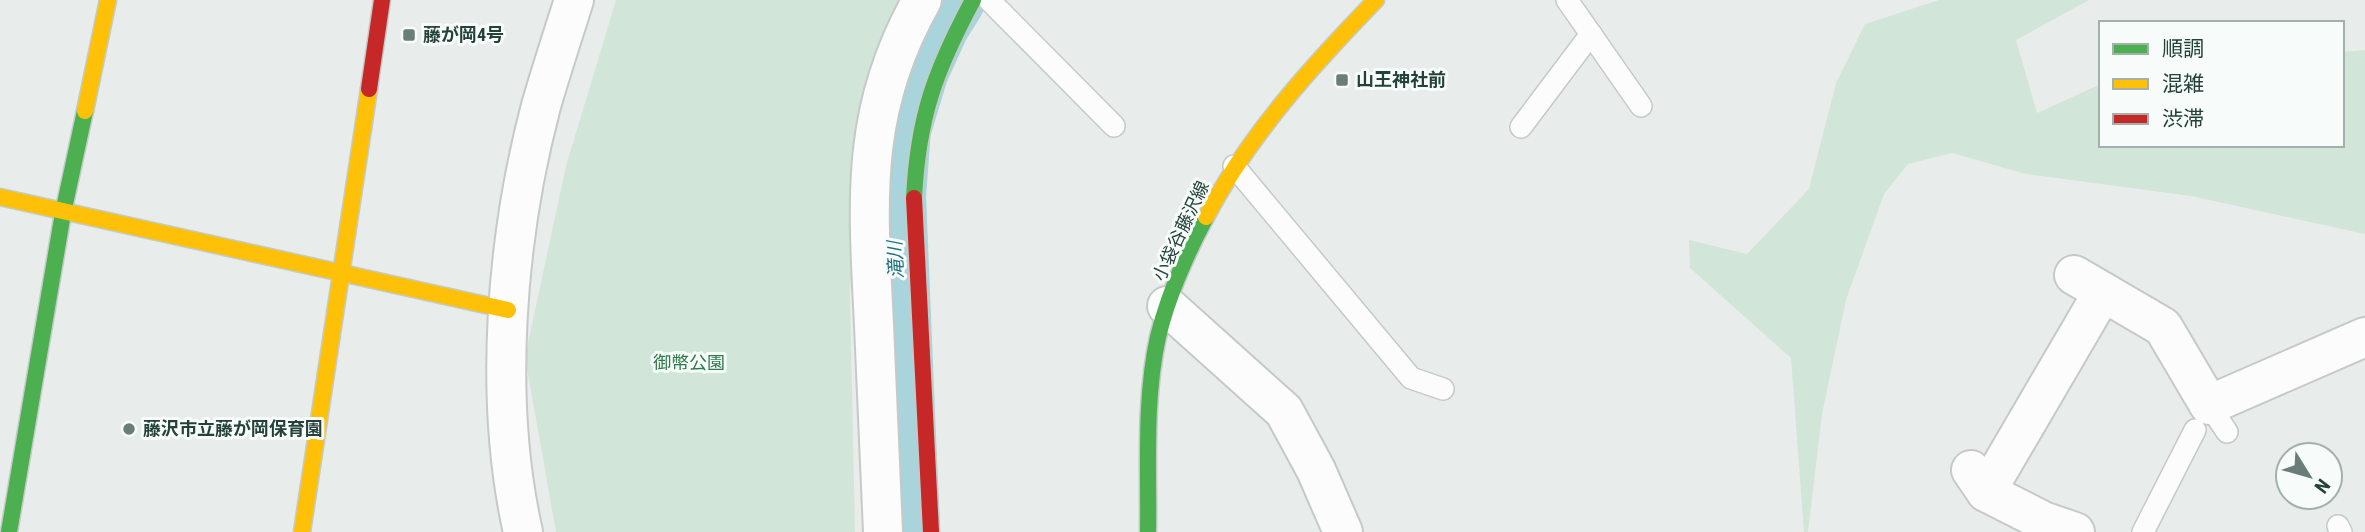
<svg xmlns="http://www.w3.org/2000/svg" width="2365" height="532" viewBox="0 0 2365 532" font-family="'Roboto Condensed','Noto Sans JP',sans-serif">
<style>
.green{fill:#d1e6d8}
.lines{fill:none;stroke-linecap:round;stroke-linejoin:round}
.river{stroke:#a9d4db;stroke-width:66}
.lane-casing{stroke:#c5cac8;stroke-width:24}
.street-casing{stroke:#c5cac8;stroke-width:42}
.fast-casing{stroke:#c3cbc8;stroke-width:19}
.slow-casing{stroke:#c3cbc8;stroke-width:19}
.jam-casing{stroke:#c3cbc8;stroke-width:19}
.lane{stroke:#fcfcfc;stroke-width:21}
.street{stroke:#fcfcfc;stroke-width:38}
.fast{stroke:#4caf50;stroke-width:16}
.slow{stroke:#ffc107;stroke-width:16}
.jam{stroke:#c62828;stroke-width:16}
.poi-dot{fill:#697e78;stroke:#f7fbf9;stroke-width:2.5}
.labels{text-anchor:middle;stroke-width:6;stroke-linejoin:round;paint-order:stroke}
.poi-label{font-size:18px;font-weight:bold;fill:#24423a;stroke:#f7fbf9;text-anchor:start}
.street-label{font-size:18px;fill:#24423a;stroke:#f7fbf9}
.park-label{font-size:18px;fill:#2d7a4b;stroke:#f7fbf9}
.water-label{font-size:19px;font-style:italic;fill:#1c6f80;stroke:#f7fbf9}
</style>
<rect width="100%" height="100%" fill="#e8edeb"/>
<g class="green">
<path d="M616 0H909L857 169 850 295 855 532H556L525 357 566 166Z"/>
<path d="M1939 0H2089L2016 40 2037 113 2101 84V145H2342V52L2365 50V234L2191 196 2026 174 1952 153 1908 164 1884 194 1846 300 1822 414 1808 532H1804L1791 358 1690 268 1689 240 1747 254 1809 189 1836 83 1865 24Z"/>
</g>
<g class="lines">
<path class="river" d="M907 532 893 196 898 129 916 70 937 24 952 0"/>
<defs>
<g id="lane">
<path d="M989 0 1114 126"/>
<path d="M1567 0 1641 106"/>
<path d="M1521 127 1591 34"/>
<path d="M1234 166 1411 378 1443 389"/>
<path d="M2209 405 2227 432"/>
<path d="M2338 526 2341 532"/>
<path d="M2143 532 2195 430"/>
</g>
<g id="street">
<path d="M2074 275 2163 327 2209 405 2365 337"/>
<path d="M1167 306 1284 411 1316 470 1343 532"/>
<path d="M1971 470 1986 492 2043 521 2075 532"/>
<path d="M1986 492 2103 292"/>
<path d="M523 532C493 399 506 238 541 106 551 71 563 35 574 0"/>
<path d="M883 532C880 463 877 394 874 325 868 202 859 111 922 0"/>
</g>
<g id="fast">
<path d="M914 198C918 117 935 71 973 0"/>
<path d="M9 532 63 213 85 111"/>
<path d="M1148 532C1149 468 1144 400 1158 337 1168 295 1186 255 1206 217"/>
</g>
<g id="slow">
<path d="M85 111 108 0"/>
<path d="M0 197 508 310"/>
<path d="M1206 217C1249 135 1312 66 1376 0"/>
<path d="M302 532 369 89"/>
</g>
<g id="jam">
<path d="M369 89 382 0"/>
<path d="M914 198 931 532"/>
</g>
</defs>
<use href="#lane" class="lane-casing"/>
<use href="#street" class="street-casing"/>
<use href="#fast" class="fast-casing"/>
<use href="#slow" class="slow-casing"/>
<use href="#jam" class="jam-casing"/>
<use href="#lane" class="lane"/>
<use href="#street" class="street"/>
<use href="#fast" class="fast"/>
<use href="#slow" class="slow"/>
<use href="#jam" class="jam"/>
</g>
<g class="poi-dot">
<rect x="402" y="28" width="14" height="14" rx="3.5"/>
<rect x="1335" y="73" width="14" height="14" rx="3.5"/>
<circle cx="129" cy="429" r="7"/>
</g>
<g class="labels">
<g class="poi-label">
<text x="423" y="41">藤が岡4号</text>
<text x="1356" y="86">山王神社前</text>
<text x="143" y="435">藤沢市立藤が岡保育園</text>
</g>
<g class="street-label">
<text transform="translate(1181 231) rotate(-65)" y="6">小袋谷藤沢線</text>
</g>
<g class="park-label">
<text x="689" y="369">御幣公園</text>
</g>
<g class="water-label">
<text transform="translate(895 260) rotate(-93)" y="7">滝川</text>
</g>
</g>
<rect x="2099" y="21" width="245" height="126" fill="#f7fbf9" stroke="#a3b1ad" stroke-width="2"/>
<rect x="2113" y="44" width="35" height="10" fill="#4caf50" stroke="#a3b1ad" stroke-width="2"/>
<text x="2162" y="56" font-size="21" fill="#24423a">順調</text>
<rect x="2113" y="79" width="35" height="10" fill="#ffc107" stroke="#a3b1ad" stroke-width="2"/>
<text x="2162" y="91" font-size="21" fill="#24423a">混雑</text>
<rect x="2113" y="114" width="35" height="10" fill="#c62828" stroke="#a3b1ad" stroke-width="2"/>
<text x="2162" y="126" font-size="21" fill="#24423a">渋滞</text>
<g transform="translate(2309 476) rotate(127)"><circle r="33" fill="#f7fbf9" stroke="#a3b1ad" stroke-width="2"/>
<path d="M0-5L12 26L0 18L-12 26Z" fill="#697e78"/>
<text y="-10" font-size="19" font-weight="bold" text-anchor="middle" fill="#24423a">N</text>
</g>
</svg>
